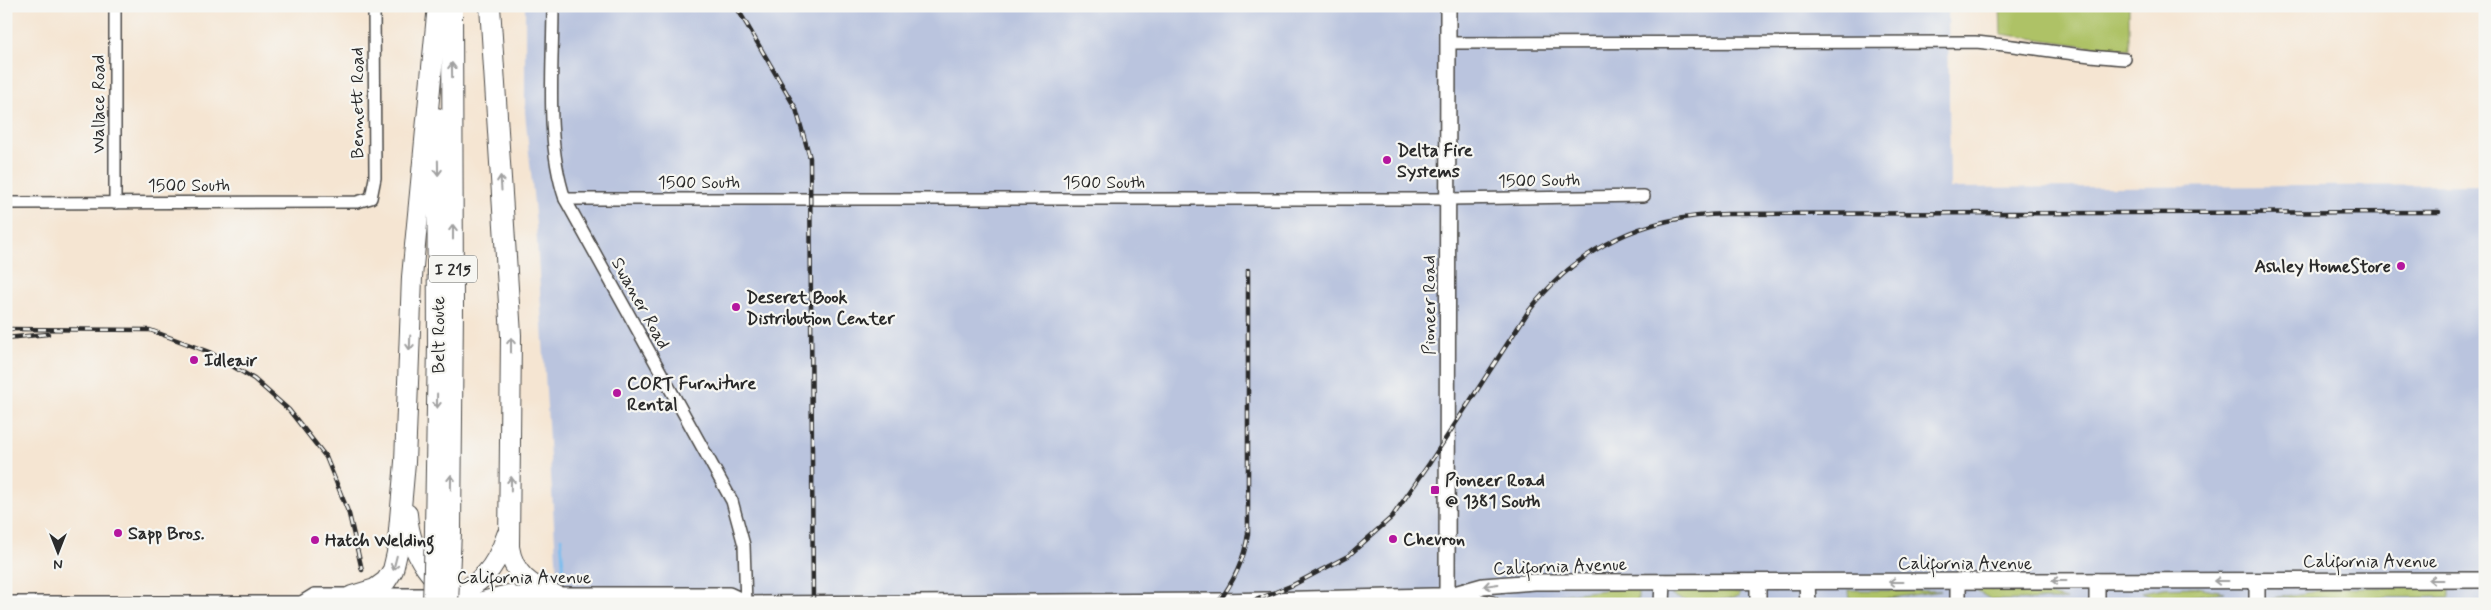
<svg xmlns="http://www.w3.org/2000/svg" width="2491" height="610" viewBox="0 0 2491 610" font-family="Mynerve,sans-serif">
<style>
.industrial{fill:#bac4de}
.green{fill:#aec266;stroke:#6c7648}
.lines{fill:none;stroke-linecap:round;stroke-linejoin:round}
.stream{stroke:#77beef;stroke-width:2.5}
.street-casing{stroke:#494744;stroke-width:14}
.secondary-casing{stroke:#494744;stroke-width:18}
.highway-casing{stroke:#494744;stroke-width:22}
.street{stroke:#fff;stroke-width:11}
.secondary{stroke:#fff;stroke-width:15}
.highway{stroke:#fff;stroke-width:20}
.rail-casing{stroke:#2b2b2b;stroke-width:4.5}
.rail{stroke:#f6f6f2;stroke-width:2.5;stroke-dasharray:8;stroke-linecap:butt}
.highway-bridge-casing{stroke:#494744;stroke-width:22;stroke-linecap:butt}
.highway-bridge{stroke:#fff;stroke-width:20}
.oneway{stroke:#a0a0a0}
.poi-dot{fill:#b5179e;stroke:#f6f6f2;stroke-width:2}
.labels{text-anchor:middle;stroke-width:4.5;stroke-linejoin:round;paint-order:stroke}
.shield{fill:#f6f6f2;stroke:#686867;stroke-width:1}
.shield-label{font-size:16px;font-weight:bold;fill:#2b2b2b}
.street-label{font-size:18px;fill:#2b2b2b;stroke:#f6f6f2}
.poi-label{font-size:18px;font-weight:bold;fill:#2b2b2b;stroke:#f6f6f2;text-anchor:start}
</style>
<rect width="100%" height="100%" fill="#f6f6f2"/>
<filter id="ink" filterUnits="userSpaceOnUse"><feTurbulence type="fractalNoise" baseFrequency=".02" numOctaves="2"/><feDisplacementMap in="SourceGraphic" scale="10" xChannelSelector="R" yChannelSelector="G"/><feConvolveMatrix kernelMatrix="1 2 1 2 8 2 1 2 1" color-interpolation-filters="sRGB"/></filter>
<filter id="wash" filterUnits="userSpaceOnUse"><feTurbulence type="fractalNoise" baseFrequency=".0096" numOctaves="4" result="noise"/><feDisplacementMap in="SourceGraphic" scale="20" xChannelSelector="R" yChannelSelector="G"/><feGaussianBlur stdDeviation="1.12" result="paint"/><feColorMatrix in="noise" values="0 0 0 0 0 0 0 0 0 0 0 0 0 0 0 0 0 1.4 0 .05"/><feComposite in="paint" operator="in"/></filter>
<g filter="url(#wash)">
<rect width="100%" height="100%" fill="#f5e5d2"/>
<path class="industrial" d="M525 6H1948L1950 188 2485 185V604H548L557 575 536 224 525 112Z"/>
<g class="green">
<path d="M2000 6H2129V49L2088 46 2001 34Z"/>
<path d="M2196 587 2225 592 2162 600 2142 592 2164 588Z"/>
<path d="M2345 587 2449 588V597L2272 598Z"/>
<path d="M1621 588 1638 589V601H1536L1535 598Z"/>
<path d="M1690 589H1723L1740 593 1739 596C1719 601 1690 606 1671 595Z"/>
<path d="M1973 589H2026L2066 600H1992Z"/>
<path d="M1849 590 1941 591 1875 600H1850Z"/>
</g>
<g class="lines">
<path class="stream" d="M561 538 564 577"/>
</g>
</g>
<g filter="url(#ink)">
<g class="lines">
<defs>
<g id="street">
<path d="M115 6V203"/>
<path d="M553 6C553 69 545 140 565 199L732 501 744 545 746 604"/>
<path d="M1448 43 1975 42C2025 46 2074 56 2125 59"/>
<path d="M565 199H1448L1644 196"/>
<path d="M6 203 357 202 371 198 375 178 374 6"/>
</g>
<g id="secondary">
<path d="M2097 581V604"/>
<path d="M2257 581V604"/>
<path d="M1758 582V604"/>
<path d="M1807 582 1808 604"/>
<path d="M499 595H729L746 603"/>
<path d="M1447 596 1483 586 1535 582 2485 580"/>
<path d="M11 604H302"/>
<path d="M302 604 315 596H443"/>
<path d="M744 604 1220 601 1433 596H1447L1492 604"/>
<path d="M1447 604 1448 6"/>
<path d="M1662 604 1663 582"/>
<path d="M1958 604V581"/>
</g>
<g id="highway">
<path d="M490 6 511 335 509 547C513 574 531 587 555 595"/>
<path d="M407 514C410 555 434 587 471 604"/>
<path d="M435 531 438 343 437 118"/>
<path d="M451 531 453 306 452 6"/>
<path d="M352 596 375 589 386 581 393 570 397 553 405 462 412 277 437 15"/>
<path d="M446 599C481 585 495 570 507 535"/>
<path d="M475 604 509 595"/>
</g>
</defs>
<use href="#street" class="street-casing"/>
<use href="#secondary" class="secondary-casing"/>
<use href="#highway" class="highway-casing"/>
<use href="#street" class="street"/>
<use href="#secondary" class="secondary"/>
<use href="#highway" class="highway"/>
<defs>
<g id="rail">
<path d="M736 6 796 109 810 158 813 604"/>
<path d="M6 329 150 330 209 352 254 379 289 410 326 457 349 514 362 570"/>
<path d="M6 338 48 334"/>
<path d="M1217 604C1234 582 1244 561 1248 534V270"/>
<path d="M1246 604 1293 585 1348 556 1392 517 1429 464 1528 312C1579 246 1644 216 1727 214L2439 212"/>
</g>
</defs>
<use href="#rail" class="rail-casing"/>
<use href="#rail" class="rail"/>
<defs>
<g id="highway-bridge">
<path d="M433 604 435 531"/>
<path d="M448 604 451 531"/>
</g>
</defs>
<use href="#highway-bridge" class="highway-bridge-casing"/>
<use href="#highway-bridge" class="highway-bridge"/>
</g>
<defs><path id="oneway-shaft" d="M-6 0H5M1.5-3L5.5 0L1.5 3" fill="none" stroke-width="1.6" stroke-linecap="round" stroke-linejoin="round" transform="scale(1.25)"/></defs>
<g class="oneway">
<use href="#oneway-shaft" transform="translate(452 70) rotate(-91)"/>
<use href="#oneway-shaft" transform="translate(438 168) rotate(89)"/>
<use href="#oneway-shaft" transform="translate(501 183) rotate(-94)"/>
<use href="#oneway-shaft" transform="translate(453 232) rotate(-90)"/>
<use href="#oneway-shaft" transform="translate(410 343) rotate(92)"/>
<use href="#oneway-shaft" transform="translate(511 345) rotate(-90)"/>
<use href="#oneway-shaft" transform="translate(437 401) rotate(91)"/>
<use href="#oneway-shaft" transform="translate(451 482) rotate(-89)"/>
<use href="#oneway-shaft" transform="translate(511 484) rotate(-89)"/>
<use href="#oneway-shaft" transform="translate(395 563) rotate(104)"/>
<use href="#oneway-shaft" transform="translate(2436 580) rotate(180)"/>
<use href="#oneway-shaft" transform="translate(2059 581) rotate(180)"/>
<use href="#oneway-shaft" transform="translate(2221 581) rotate(180)"/>
<use href="#oneway-shaft" transform="translate(1896 582) rotate(180)"/>
<use href="#oneway-shaft" transform="translate(1491 585) rotate(172)"/>
</g>
</g>
<g class="poi-dot">
<circle cx="1387" cy="160" r="5"/>
<circle cx="2401" cy="266" r="5"/>
<circle cx="736" cy="307" r="5"/>
<circle cx="194" cy="360" r="5"/>
<circle cx="617" cy="393" r="5"/>
<rect x="1430" y="485" width="10" height="10" rx="2.5"/>
<circle cx="118" cy="533" r="5"/>
<circle cx="1393" cy="539" r="5"/>
<circle cx="315" cy="540" r="5"/>
</g>
<g class="labels">
<rect class="shield" x="429" y="255.5" width="48" height="27" rx="4"/>
<g class="shield-label">
<text x="453" y="275">I 215</text>
</g>
<g class="street-label">
<text transform="translate(357 103) rotate(-90)" y="6">Bennett Road</text>
<text transform="translate(98 104) rotate(-90)" y="6">Wallace Road</text>
<text transform="translate(1539 180) rotate(-1)" y="6">1500 South</text>
<text x="699" y="188">1500 South</text>
<text x="1104" y="188">1500 South</text>
<text x="189" y="191">1500 South</text>
<text transform="translate(641 303) rotate(61)" y="6">Swaner Road</text>
<text transform="translate(1429 305) rotate(-90)" y="6">Pioneer Road</text>
<text transform="translate(438 335) rotate(-90)" y="6">Belt Route</text>
<text x="2370" y="567">California Avenue</text>
<text x="1965" y="569">California Avenue</text>
<text transform="translate(1560 566) rotate(-2)" y="6">California Avenue</text>
<text x="524" y="583">California Avenue</text>
</g>
<g class="poi-label">
<text x="1397" y="156">Delta Fire<tspan x="1397" dy="21">Systems</tspan></text>
<text x="2391" y="272" text-anchor="end">Ashley HomeStore</text>
<text x="746" y="303">Deseret Book<tspan x="746" dy="21">Distribution Center</tspan></text>
<text x="204" y="366">Idleair</text>
<text x="627" y="389">CORT Furniture<tspan x="627" dy="21">Rental</tspan></text>
<text x="1445" y="486">Pioneer Road<tspan x="1445" dy="21">@ 1381 South</tspan></text>
<text x="128" y="539">Sapp Bros.</text>
<text x="1403" y="545">Chevron</text>
<text x="325" y="546">Hatch Welding</text>
</g>
</g>
<rect width="2491" height="610" fill="none" stroke="#f6f6f2" stroke-width="25"/>
<g transform="translate(58 552) rotate(180)" stroke="#f6f6f2" stroke-width="4" paint-order="stroke">
<path d="M0-4L9 19L0 12L-9 19Z" fill="#2b2b2b"/>
<text y="-8" font-size="14" font-weight="bold" text-anchor="middle" fill="#2b2b2b">N</text>
</g>
</svg>
